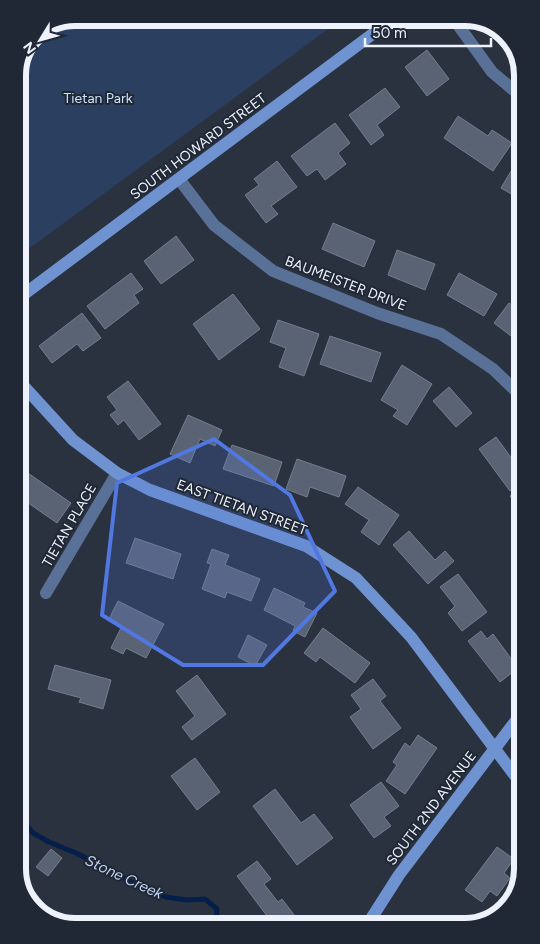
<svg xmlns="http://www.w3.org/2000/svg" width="540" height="944" viewBox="0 0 540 944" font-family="Figtree,sans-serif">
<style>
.green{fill:#2b3f61}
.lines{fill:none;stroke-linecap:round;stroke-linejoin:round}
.stream{stroke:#051e4a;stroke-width:5}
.building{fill:#5a6373;stroke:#737d8d}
.minor{stroke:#597097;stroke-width:12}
.secondary{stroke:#6e93d0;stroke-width:12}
.marked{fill:#5177e1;fill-opacity:0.2;stroke:#5177e1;stroke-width:4;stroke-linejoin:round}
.labels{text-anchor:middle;stroke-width:4;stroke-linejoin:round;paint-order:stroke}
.park-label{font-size:14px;fill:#cde0ff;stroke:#202836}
.street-label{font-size:14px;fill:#edf2fc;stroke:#202836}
.water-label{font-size:15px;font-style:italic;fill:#c0d3f1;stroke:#202836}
.rim{fill:none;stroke:#edf2fc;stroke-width:6}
</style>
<rect width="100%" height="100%" fill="#2a3240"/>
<path class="green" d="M75 18H343L19 256 18 72 35 34Z"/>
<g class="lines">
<path class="stream" d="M23 821 33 833 49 842 76 853 106 868 138 886 166 897 187 900 205 899 217 909 216 924"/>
</g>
<g class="building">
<path d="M427 50 449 79 427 96 405 67Z"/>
<path d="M385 88 400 107 377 125 384 135 371 145 349 115Z"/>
<path d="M458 116 488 136 492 130 512 143 493 171 444 138Z"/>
<path d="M335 123 350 143 338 153 346 164 325 180 317 169 307 176 291 156Z"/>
<path d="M277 161 297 187 271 206 278 214 266 223 245 195 259 185 254 179Z"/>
<path d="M517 161 518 198 501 188Z"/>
<path d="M333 223 375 241 364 267 322 249Z"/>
<path d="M176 236 194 260 161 284 144 261Z"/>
<path d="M397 250 435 264 425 290 388 275Z"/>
<path d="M131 273 143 289 134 295 139 303 105 329 87 306Z"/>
<path d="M459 273 497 294 484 316 447 295Z"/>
<path d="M233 294 260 329 219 360 193 324Z"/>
<path d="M509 303 519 310V342L494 323Z"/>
<path d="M82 313 101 338 83 351 77 344 52 363 39 346Z"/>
<path d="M278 320 319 334 304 376 279 367 286 348 270 342Z"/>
<path d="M330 336 381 353 371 382 320 364Z"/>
<path d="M402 365 432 384 407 425 393 416 398 410 381 400Z"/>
<path d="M128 381 161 424 139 440 124 420 118 425 110 415 117 410 107 397Z"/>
<path d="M449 387 472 413 456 427 433 401Z"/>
<path d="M188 415 222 430 215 446 200 439 190 463 170 454Z"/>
<path d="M496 437 513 460 517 457 520 461V483L510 491 479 449Z"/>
<path d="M232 445 282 462 274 486 223 469Z"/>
<path d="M297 459 346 476 339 497 310 487 307 497 286 489Z"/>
<path d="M25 471 71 503 57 523 21 498 20 477Z"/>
<path d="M358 487 399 515 379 545 361 532 369 520 345 504Z"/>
<path d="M520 488V510L510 496Z"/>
<path d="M409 531 435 560 445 551 454 561 428 584 393 545Z"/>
<path d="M135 538 181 554 173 579 126 563Z"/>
<path d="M212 549 229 555 225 565 260 579 251 601 227 592 225 598 202 589 211 564 207 563Z"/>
<path d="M458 574 487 612 462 631 448 613 455 606 440 587Z"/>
<path d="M274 588 305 603 303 607 317 613 305 637 293 631 295 626 264 610Z"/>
<path d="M118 601 164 624 146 658 126 648 123 654 111 648 122 626 109 619Z"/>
<path d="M323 628 370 663 355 683 320 657 316 662 304 653Z"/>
<path d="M481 631 487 639 493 634 518 668 500 682 468 641Z"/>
<path d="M248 635 267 645 255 666 238 657Z"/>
<path d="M55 665 111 680 103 709 79 702 81 698 48 689Z"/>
<path d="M197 675 226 714 192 740 182 727 195 716 176 691Z"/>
<path d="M373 679 386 696 380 701 401 728 373 749 350 717 361 709 351 695Z"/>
<path d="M418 735 437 748 405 794 386 781 397 765 393 762 405 743 410 747Z"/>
<path d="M195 758 220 792 197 810 171 776Z"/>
<path d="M381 782 399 806 384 817 391 826 374 838 350 805Z"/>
<path d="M275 789 301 823 314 814 333 838 297 865 253 806Z"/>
<path d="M497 847 514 859 504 873 510 878 497 896 490 891 482 902 465 890Z"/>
<path d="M51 849 62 858 48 876 36 867Z"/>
<path d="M257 861 271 879 264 884 278 902 282 899 298 920 294 923 273 924 237 876Z"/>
<path d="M25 880 45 905 38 911 23 894V881Z"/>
</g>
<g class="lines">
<g class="minor">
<path d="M453 18 492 72 517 93"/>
<path d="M179 179 214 225 273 271 377 313 441 334 493 369 519 394"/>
<path d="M46 593 117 473"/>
</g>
<g class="secondary">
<path d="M19 298 394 18"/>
<path d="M20 382 73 440 117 473 150 490 306 546 356 578 411 637 522 785"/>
<path d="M369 922 399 875 521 714"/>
</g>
</g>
<path class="marked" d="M214 439 290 495 335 591 263 665H183L102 615 117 483Z"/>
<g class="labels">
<g class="park-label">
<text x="98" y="103">Tietan Park</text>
</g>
<g class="street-label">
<text transform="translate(198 146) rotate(-37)" y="5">SOUTH HOWARD STREET</text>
<text transform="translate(346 283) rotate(21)" y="5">BAUMEISTER DRIVE</text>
<text transform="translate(242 507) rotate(20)" y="5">EAST TIETAN STREET</text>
<text transform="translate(69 525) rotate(-60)" y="5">TIETAN PLACE</text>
<text transform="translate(431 808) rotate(-53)" y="5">SOUTH 2ND AVENUE</text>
</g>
<g class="water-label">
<text transform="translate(124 877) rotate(25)" y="5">Stone Creek</text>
</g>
</g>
<path d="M0 0H540V944H0ZM75 26H465A49 49 0 0 1 514 75V869A49 49 0 0 1 465 918H75A49 49 0 0 1 26 869V75A49 49 0 0 1 75 26Z" fill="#202836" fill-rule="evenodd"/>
<path class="rim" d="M75 26H465A49 49 0 0 1 514 75V869A49 49 0 0 1 465 918H75A49 49 0 0 1 26 869V75A49 49 0 0 1 75 26Z"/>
<g transform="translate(40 40) rotate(233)" stroke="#202836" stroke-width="4" paint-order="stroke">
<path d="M0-4L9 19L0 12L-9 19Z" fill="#edf2fc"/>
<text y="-8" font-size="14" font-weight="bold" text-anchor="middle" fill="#edf2fc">N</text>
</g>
<path d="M365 38v8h126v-8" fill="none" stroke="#edf2fc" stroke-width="2.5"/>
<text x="372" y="38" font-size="15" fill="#edf2fc" stroke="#202836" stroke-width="4" paint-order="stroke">50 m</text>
</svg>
